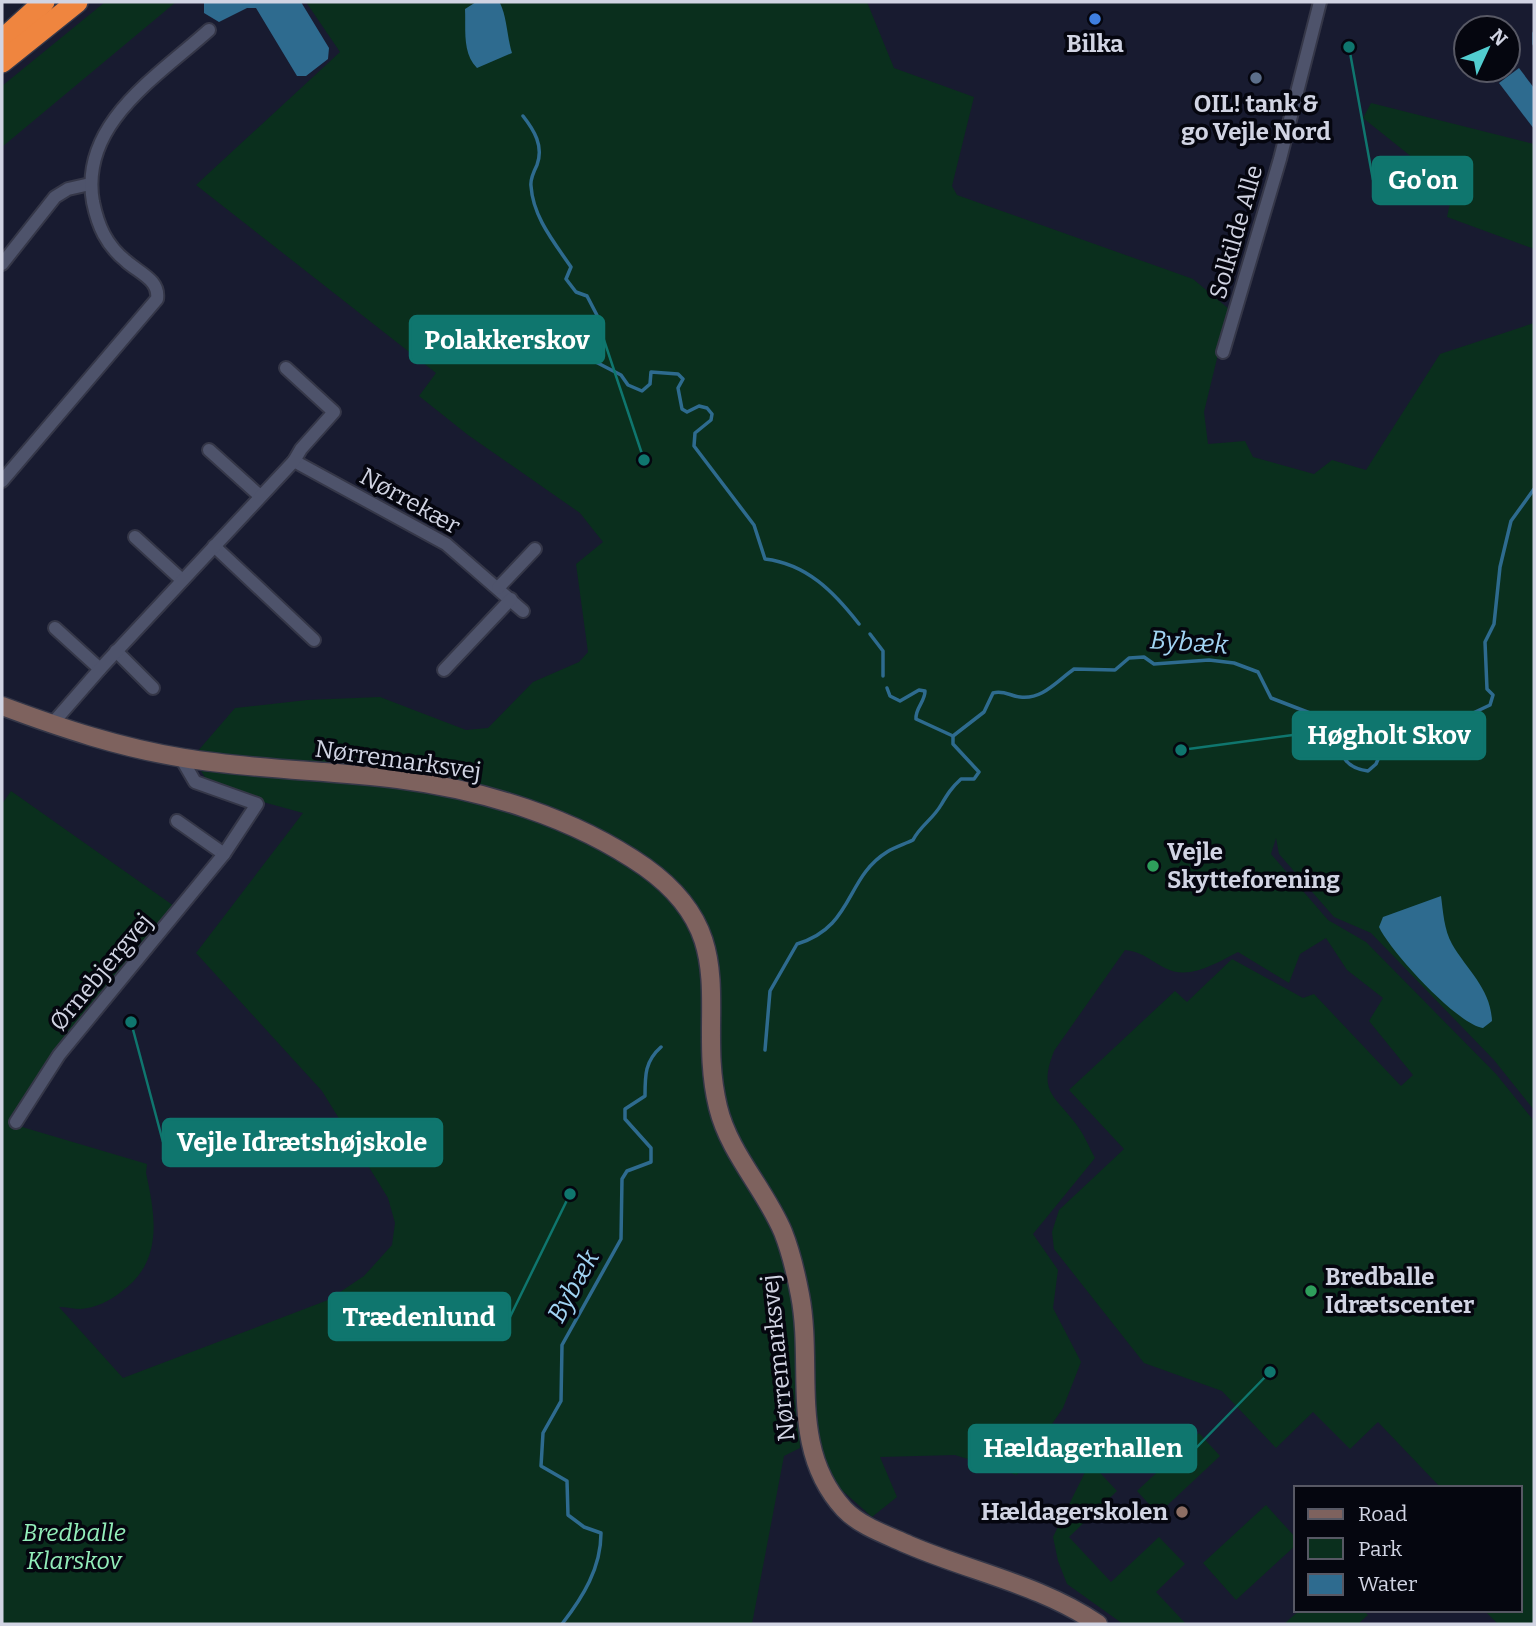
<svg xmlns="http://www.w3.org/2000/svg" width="1536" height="1626" viewBox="0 0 1536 1626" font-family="Bitter,serif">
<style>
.green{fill:#0a2f1d}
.water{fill:#2e6b8f}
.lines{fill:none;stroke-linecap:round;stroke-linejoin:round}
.stream{stroke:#2e6b8f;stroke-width:3.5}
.street-casing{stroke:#353748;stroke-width:16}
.secondary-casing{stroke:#353748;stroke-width:21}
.highway-casing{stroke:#353748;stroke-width:24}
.street{stroke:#4e536b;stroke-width:12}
.secondary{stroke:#7e625e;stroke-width:18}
.highway{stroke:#ef853f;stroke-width:21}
.shop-dot{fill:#3f7fe0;stroke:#05060f;stroke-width:2.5}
.service-dot{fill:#5c6f8a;stroke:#05060f;stroke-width:2.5}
.leisure-dot{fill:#2e9e5b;stroke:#05060f;stroke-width:2.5}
.education-dot{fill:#8d6e63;stroke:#05060f;stroke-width:2.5}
.labels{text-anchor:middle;stroke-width:7;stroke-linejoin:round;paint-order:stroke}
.poi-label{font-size:24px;font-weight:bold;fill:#d1d4e3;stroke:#05060f}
.street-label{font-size:24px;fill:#d1d4e3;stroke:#05060f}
.park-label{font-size:24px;font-style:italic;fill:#93eeba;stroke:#05060f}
.water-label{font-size:26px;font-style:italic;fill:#a1d3f3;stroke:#05060f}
.leader{fill:none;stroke:#0f766e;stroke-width:2.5}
.callout-dot{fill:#0f766e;stroke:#05060f;stroke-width:2.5}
.callout{fill:#0f766e;stroke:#0f766e;stroke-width:2.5}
.callout-label{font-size:26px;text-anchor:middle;font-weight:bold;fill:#fff}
</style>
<rect width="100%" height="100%" fill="#181b30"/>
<g class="green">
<path d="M105 2H176L2 147V86Z"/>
<path d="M306 2H867L894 68 974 97 952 186 957 195 1193 279 1229 309 1204 412 1208 444 1245 441 1253 457 1314 474 1332 460 1366 470 1440 354 1534 323V1110L1494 1060 1371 933 1334 917 1279 854 1276 838 1271 854 1328 920 1366 942 1496 1074 1534 1121V1624H1498L1484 1610H1520V1488H1441L1378 1422 1350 1449 1313 1412 1276 1448 1222 1391 1144 1363 1054 1249 1052 1232 1059 1210 1124 1149 1069 1090 1175 991 1187 1002 1232 959 1303 998 1314 994 1401 1086 1413 1075 1369 1021 1383 998 1347 970 1326 938 1300 954 1289 983 1238 952C1216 963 1189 981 1165 968 1149 960 1143 952 1125 950L1054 1051C1038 1092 1054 1095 1076 1124 1084 1134 1089 1147 1095 1158L1033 1234 1058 1270 1053 1308 1081 1362 1063 1408 1017 1475 955 1455 880 1457 897 1497 872 1517 836 1485 815 1448 805 1287 730 1124 723 1091 716 954 697 907 684 891 550 811 197 752 235 708 307 700 380 697 466 730 488 728 533 682 579 662 588 652 576 564 603 542 580 513 468 435 419 396 436 373 196 185 340 52Z"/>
<path d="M1371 103 1534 144V249L1447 217 1453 190 1363 118Z"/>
<path d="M199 768C347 781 534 781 652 884 662 893 676 902 684 912 717 955 694 1018 708 1065 726 1127 762 1183 782 1245 802 1309 797 1381 800 1448L784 1456 752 1624H2V804L11 791 174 906 12 1124 147 1164 146 1173C156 1218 163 1262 121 1292 110 1301 95 1308 81 1309 74 1309 66 1307 59 1307L123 1378 328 1300 364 1276 392 1245 395 1223 388 1198 322 1091 196 953 303 813 212 788Z"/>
<path d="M1199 1433 1220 1456 1158 1514 1137 1491Z"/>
<path d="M1090 1462 1117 1491 1069 1537 1111 1582 1159 1537 1185 1564 1156 1592 1186 1624H1123L1067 1584 1058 1561 1053 1537Z"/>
<path d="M1266 1505 1296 1538V1545L1236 1600 1203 1563Z"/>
<path d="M1300 1610H1363L1368 1615 1358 1624H1284Z"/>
</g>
<g class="water">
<path d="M204 2H301L329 48 328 59 306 76H297L256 8H247L219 22 204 13Z"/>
<path d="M476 2 500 3C507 17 507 37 512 53L477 68C462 53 466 29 465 9Z"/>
<path d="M1519 68 1534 88V129L1499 83Z"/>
<path d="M1441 896C1443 911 1444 930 1452 944 1467 970 1491 989 1492 1021L1483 1028C1458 1025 1390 951 1379 927L1383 917Z"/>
</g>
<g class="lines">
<g class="stream">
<path d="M1534 33V44"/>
<path d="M523 116C534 130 544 146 537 165 534 171 530 179 531 186 533 217 554 242 571 267L566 279 576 292 587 296 600 321 588 358 621 375 628 385 642 391 650 384 651 372 678 374 683 379 678 388 682 409 687 412 699 406 707 408 712 414 711 420 695 433 694 446 754 525 765 559C807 564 834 592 859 624"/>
<path d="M870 634 883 651V676"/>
<path d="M887 688 890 696 900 701 919 690 925 691C925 702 915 708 916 719L953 736"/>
<path d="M765 1050 770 991 797 944C854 927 845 878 887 852 895 847 905 844 913 840 920 826 933 819 941 805 947 795 951 788 961 779H974L979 772 953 744V736L984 712 993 693C1004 690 1010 696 1020 697 1042 700 1057 681 1074 669L1115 670 1129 658 1144 657 1154 664 1209 660 1234 663 1258 672 1271 698 1323 718 1340 735C1339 756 1346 768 1368 771L1376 764 1382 750 1397 749 1490 705 1493 695 1487 689 1485 642 1494 624 1500 567 1511 521 1534 489"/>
<path d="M562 1624C583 1597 601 1568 601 1533L584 1527 568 1515 567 1481 541 1466 543 1433 561 1401 562 1345 621 1239 622 1179 627 1171 651 1162V1148L625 1119V1109L645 1096C645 1075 645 1061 661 1047"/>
</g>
<defs>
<g id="street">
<path d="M2 264 55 197 68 189 90 184"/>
<path d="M1223 352 1280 159 1320 2"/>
<path d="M209 450 260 496"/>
<path d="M294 461 446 544 523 611"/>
<path d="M2 481 157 299C160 280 139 273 126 261 106 245 98 226 93 202 79 124 158 76 209 30"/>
<path d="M135 537 182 580"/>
<path d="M214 546 314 640"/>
<path d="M498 588 535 549"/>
<path d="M55 628 100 669"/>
<path d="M116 651 153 688"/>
<path d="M444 670 511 599"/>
<path d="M52 724 100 669 294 461 301 449 334 412 286 368"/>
<path d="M177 821 224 854"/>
<path d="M16 1122 59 1055 224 854 257 804 195 782 181 758"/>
</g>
<path id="secondary" d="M2 706C61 728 121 748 184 758 255 770 327 770 398 779 483 790 573 817 645 867 745 938 695 1012 718 1107 729 1153 765 1189 783 1232 791 1252 796 1274 800 1295 814 1368 788 1448 844 1509 860 1526 887 1535 909 1545 972 1572 1041 1585 1098 1624"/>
<g id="highway">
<path d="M2 40 44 2"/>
<path d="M2 62 77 2"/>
</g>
</defs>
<use href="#street" class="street-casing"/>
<use href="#secondary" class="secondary-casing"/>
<use href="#highway" class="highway-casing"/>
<use href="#street" class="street"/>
<use href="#secondary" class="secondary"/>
<use href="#highway" class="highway"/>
</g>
<circle class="shop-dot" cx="1095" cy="19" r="7"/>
<circle class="service-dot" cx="1256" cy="78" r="7"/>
<g class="leisure-dot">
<circle cx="1153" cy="866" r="7"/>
<circle cx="1311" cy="1291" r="7"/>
</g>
<circle class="education-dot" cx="1182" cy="1512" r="7"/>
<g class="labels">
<g class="poi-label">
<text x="1095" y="52">Bilka</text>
<text x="1256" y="112">OIL! tank &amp;<tspan x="1256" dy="28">go Vejle Nord</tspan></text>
<text x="1167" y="860" text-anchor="start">Vejle<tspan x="1167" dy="28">Skytteforening</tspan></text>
<text x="1325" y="1285" text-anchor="start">Bredballe<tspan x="1325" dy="28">Idrætscenter</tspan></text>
<text x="1168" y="1520" text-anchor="end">Hældagerskolen</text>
</g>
<g class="street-label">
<text transform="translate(1236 232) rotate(-74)" y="8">Solkilde Alle</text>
<text transform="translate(410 501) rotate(29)" y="8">Nørrekær</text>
<text transform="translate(398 760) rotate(8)" y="8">Nørremarksvej</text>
<text transform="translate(101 972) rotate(-50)" y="8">Ørnebjergvej</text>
<text transform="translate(778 1358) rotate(-96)" y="8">Nørremarksvej</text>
</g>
<g class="park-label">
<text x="74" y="1541">Bredballe<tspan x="74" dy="28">Klarskov</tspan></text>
</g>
<g class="water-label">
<text transform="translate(1189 642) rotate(4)" y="9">Bybæk</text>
<text transform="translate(573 1286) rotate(-61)" y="9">Bybæk</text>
</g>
</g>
<path class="leader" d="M1349 47L1373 180M644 460L604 340M1181 750L1293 735M131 1022L163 1142M570 1194L510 1317M1270 1372L1196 1448"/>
<g class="callout-dot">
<circle cx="1349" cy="47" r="7"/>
<circle cx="644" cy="460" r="7"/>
<circle cx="1181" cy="750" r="7"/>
<circle cx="131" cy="1022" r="7"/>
<circle cx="570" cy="1194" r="7"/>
<circle cx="1270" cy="1372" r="7"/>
</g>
<g class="callout">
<rect x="1373" y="157" width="99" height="47" rx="7"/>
<rect x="410" y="316" width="194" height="47" rx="7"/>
<rect x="1293" y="712" width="192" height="47" rx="7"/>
<rect x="163" y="1119" width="279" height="47" rx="7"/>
<rect x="329" y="1293" width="181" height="47" rx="7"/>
<rect x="969" y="1425" width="227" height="47" rx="7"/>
</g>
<g class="callout-label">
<text x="1423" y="189">Go'on</text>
<text x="507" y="349">Polakkerskov</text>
<text x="1389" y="744">Høgholt Skov</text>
<text x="302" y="1151">Vejle Idrætshøjskole</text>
<text x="419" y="1326">Trædenlund</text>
<text x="1083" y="1457">Hældagerhallen</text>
</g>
<rect width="1536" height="1626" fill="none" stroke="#d1d4e3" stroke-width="7"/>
<rect x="1294" y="1486" width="228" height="126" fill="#05060f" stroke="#575864" stroke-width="2"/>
<rect x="1308" y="1509" width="35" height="10" fill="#7e625e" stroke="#575864" stroke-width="2"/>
<text x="1358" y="1521" font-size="21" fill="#d1d4e3">Road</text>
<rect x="1308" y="1538" width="35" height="21" fill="#0a2f1d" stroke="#575864" stroke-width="2"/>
<text x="1358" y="1556" font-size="21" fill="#d1d4e3">Park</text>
<rect x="1308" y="1574" width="35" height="21" fill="#2e6b8f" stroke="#575864" stroke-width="2"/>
<text x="1358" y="1591" font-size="21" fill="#d1d4e3">Water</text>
<g transform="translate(1487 49) rotate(46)"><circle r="33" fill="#05060f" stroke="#575864" stroke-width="2"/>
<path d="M0-5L12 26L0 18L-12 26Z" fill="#52cdd0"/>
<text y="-10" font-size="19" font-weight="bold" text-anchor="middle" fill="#d1d4e3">N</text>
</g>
</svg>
